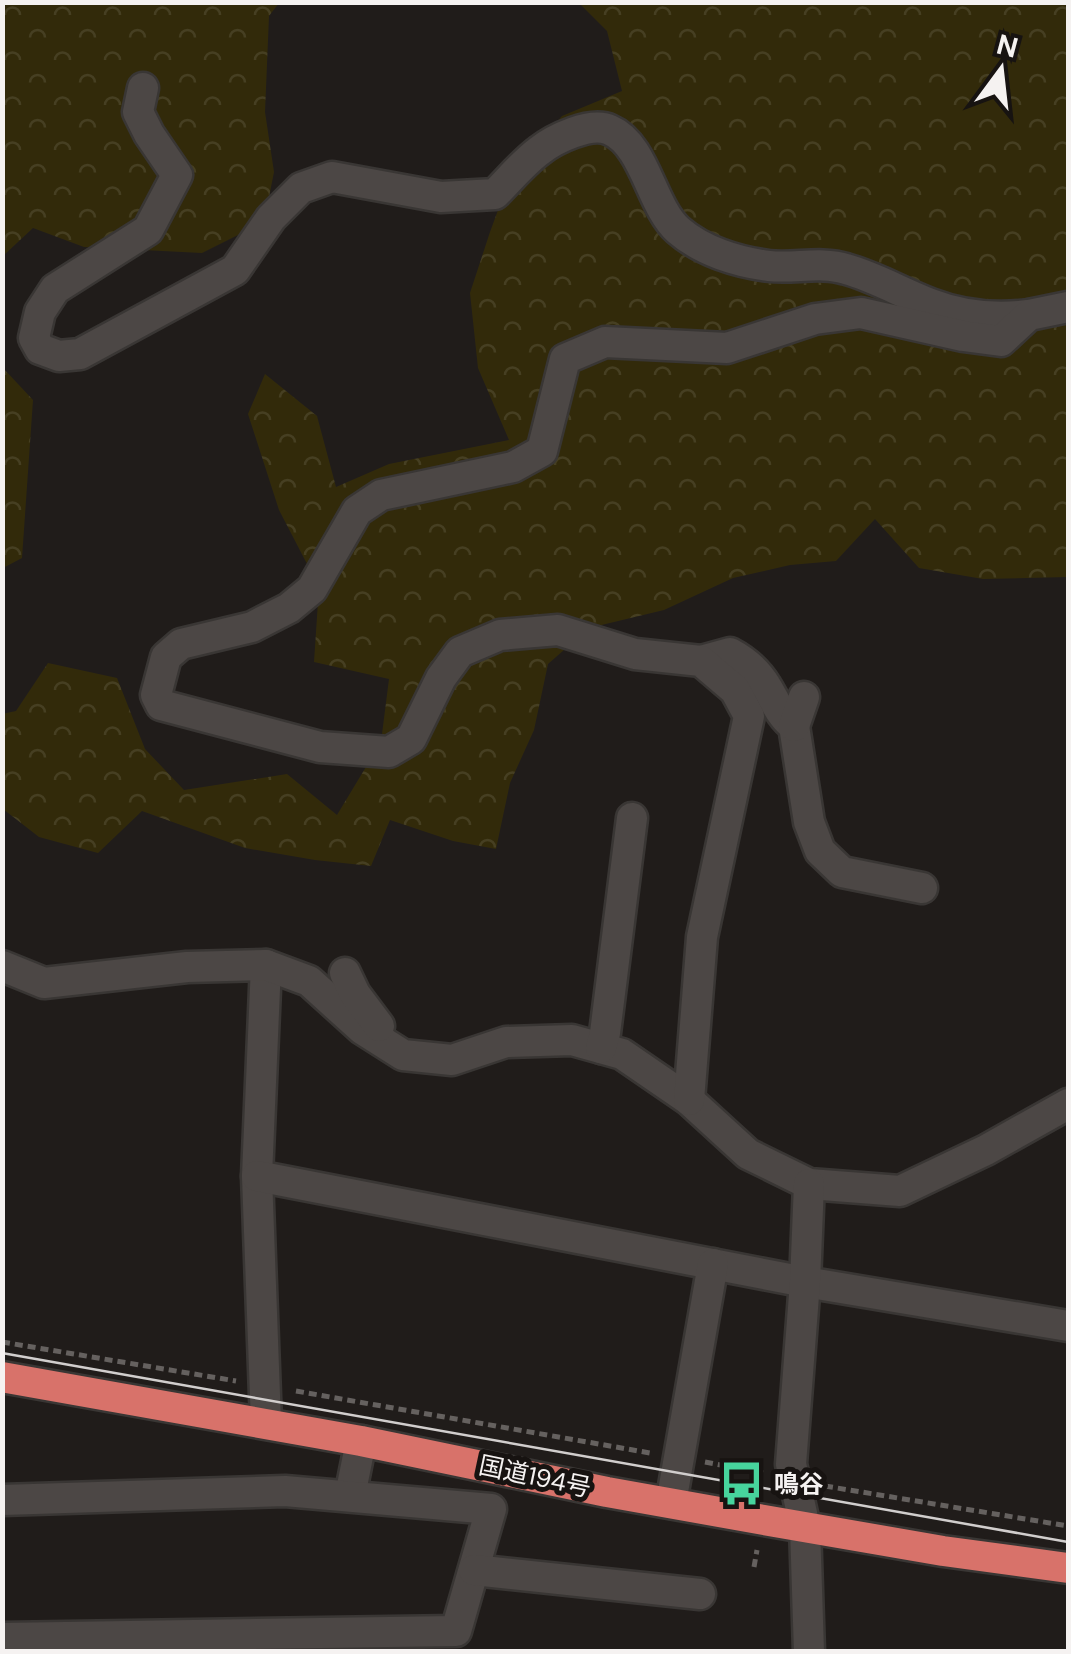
<svg xmlns="http://www.w3.org/2000/svg" width="1071" height="1654" viewBox="0 0 1071 1654" font-family="'DM Sans','Noto Sans JP',sans-serif">
<style>
.forest{fill:url(#forest-crowns)}
.lines{fill:none;stroke-linecap:round;stroke-linejoin:round}
.minor-casing{stroke:#393634;stroke-width:35}
.tertiary-casing{stroke:#393634;stroke-width:35}
.trunk-casing{stroke:#393634;stroke-width:35}
.path{stroke:#65615f;stroke-width:5;stroke-dasharray:8 5;stroke-linecap:butt}
.minor{stroke:#4c4745;stroke-width:30}
.tertiary{stroke:#4c4745;stroke-width:30}
.trunk{stroke:#d8726a;stroke-width:30}
.tram{stroke:#d1cecd;stroke-width:2.5}
.labels{text-anchor:middle;stroke-width:10;stroke-linejoin:round;paint-order:stroke}
.street-label{font-size:25px;fill:#f5f2f1;stroke:#171311}
.poi-label{font-size:25px;font-weight:bold;fill:#f5f2f1;stroke:#171311;text-anchor:start}
</style>
<defs>
<pattern id="forest-crowns" width="20" height="18" patternUnits="userSpaceOnUse" patternTransform="scale(2.5)"><rect width="20" height="18" fill="#322a0a"/><path d="M2 6a3 3 0 1 1 6 0M12 15a3 3 0 1 1 6 0" fill="none" stroke="#463f22"/></pattern>
</defs>
<rect width="100%" height="100%" fill="#201c1a"/>
<g class="forest">
<path d="M3 3H279L269 16 265 112 274 172 264 222 202 253 84 247 33 228 3 256Z"/>
<path d="M579 3H1068V577L983 579 919 568 875 519 836 561 790 565 733 578 664 610 589 628 548 664 534 730 510 783 496 849 453 841 390 820 371 866 315 860 245 848 142 811 98 853 39 837 3 809 2 714 16 711 48 663 117 678 145 749 184 790 287 774 337 815 381 742 389 679 314 662 319 587 279 510 248 414 265 374 317 416 336 487 389 464 509 440 478 368 470 293 490 232 512 172 562 116 622 91 607 31Z"/>
<path d="M3 368 33 400 22 558 3 568Z"/>
</g>
<g class="lines">
<defs>
<g id="minor">
<path d="M143 88 138 112 149 134 177 175 148 230 55 289 40 312 34 338 40 349 59 356 80 354 235 270 271 218 301 188 332 177 441 197 495 194C509 180 523 163 539 151 554 139 591 121 610 130 645 145 651 206 678 230 702 251 737 262 769 266 794 269 821 261 846 269 875 277 902 293 931 304 962 316 996 319 1029 315"/>
<path d="M701 661 730 653C745 661 757 671 766 686 775 700 780 716 794 726L809 822 820 851 842 872 922 888"/>
<path d="M794 726 804 697"/>
<path d="M266 965 257 1176 266 1423"/>
<path d="M2 966 44 983 187 967 266 965 309 981 362 1029 403 1055 452 1060 506 1042 572 1040 622 1054 689 1100 748 1154 809 1184 900 1191 986 1150 1068 1104"/>
<path d="M345 973 355 994 379 1026"/>
<path d="M601 1048 605 1033 632 818"/>
<path d="M689 1100 702 937 749 716 735 690 701 661 635 654 558 630 500 635 460 652 441 678 411 739 389 752 320 747 161 705 156 695 166 657 181 644 252 627 289 608 312 589 357 511 381 495 513 467 542 451 565 359 605 342 727 348 815 319 861 313 963 336 1001 341 1029 315 1068 307"/>
<path d="M257 1176 805 1282 1068 1326"/>
<path d="M350 1496 361 1441"/>
<path d="M2 1500 285 1491 491 1509 456 1631 2 1638"/>
<path d="M671 1503 713 1264"/>
<path d="M805 1527 791 1464 805 1282 809 1184"/>
<path d="M474 1570 700 1594"/>
</g>
<path id="tertiary" d="M805 1527 809 1652"/>
<path id="trunk" d="M2 1377 361 1441 607 1492 764 1520 943 1551 1068 1568"/>
</defs>
<use href="#minor" class="minor-casing"/>
<use href="#tertiary" class="tertiary-casing"/>
<use href="#trunk" class="trunk-casing"/>
<g class="path">
<path d="M2 1342 236 1381"/>
<path d="M296 1391 650 1453"/>
<path d="M705 1462 763 1473"/>
<path d="M825 1486 1068 1526"/>
<path d="M754 1567 757 1550"/>
</g>
<use href="#minor" class="minor"/>
<use href="#tertiary" class="tertiary"/>
<use href="#trunk" class="trunk"/>
<path class="tram" d="M2 1353 1068 1542"/>
</g>
<defs>
<symbol id="bus-bare" viewBox="-9 -9 18 18"><path d="M-5-6H5V4H4V6H2V4H-2V6H-4V4H-5ZM-3.5-4V0h7V-4ZM-3.5 1.2v1.5H-2V1.2ZM2 1.2v1.5H3.5V1.2Z" fill="#47d49d" stroke="#171311" stroke-width="2.5" paint-order="stroke"/></symbol>
</defs>
<g fill-rule="evenodd">
<use href="#bus-bare" x="710" y="1452" width="63" height="63"/>
</g>
<g class="labels">
<g class="street-label">
<text transform="translate(535 1476) rotate(12)" y="9">国道194号</text>
</g>
<g class="poi-label">
<text x="774" y="1493">鳴谷</text>
</g>
</g>
<rect width="1071" height="1654" fill="none" stroke="#f5f2f1" stroke-width="10"/>
<g transform="translate(1001 70) rotate(15)" stroke="#171311" stroke-width="8" paint-order="stroke">
<path d="M0-8L18 38L0 25L-18 38Z" fill="#f5f2f1"/>
<text y="-15" font-size="28" font-weight="bold" text-anchor="middle" fill="#f5f2f1">N</text>
</g>
</svg>
